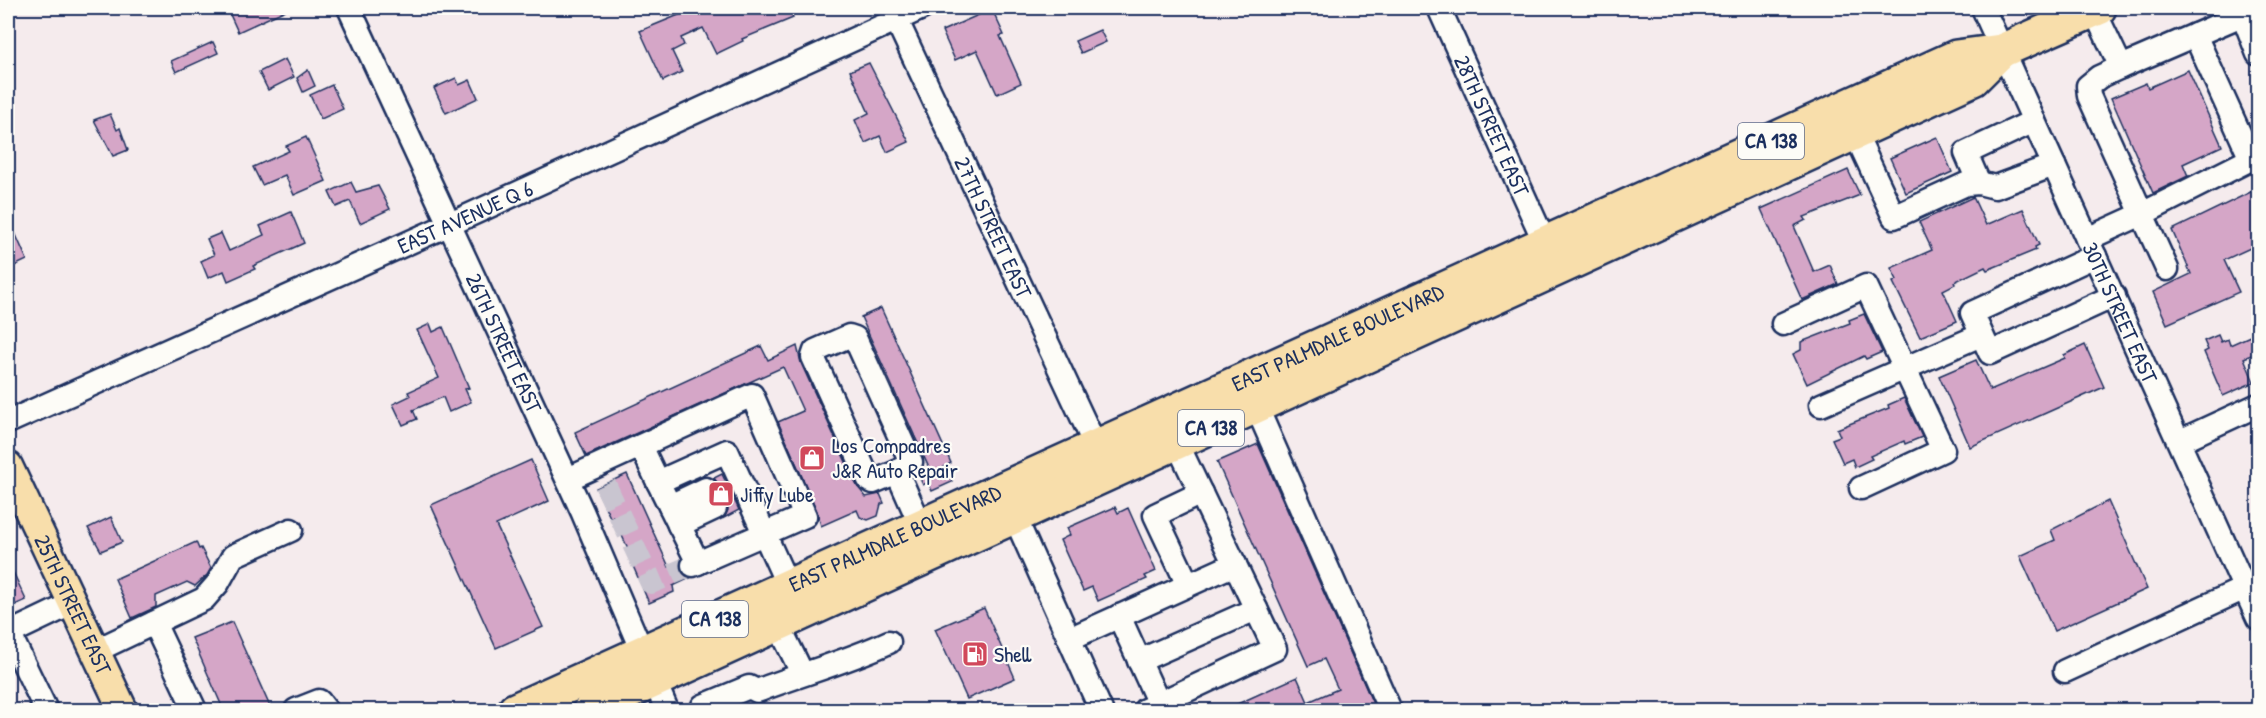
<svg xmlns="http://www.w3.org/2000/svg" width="2266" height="718" viewBox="0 0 2266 718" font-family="'Patrick Hand',sans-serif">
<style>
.building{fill:#d5a6c7;stroke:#1b2f5e;stroke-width:1.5}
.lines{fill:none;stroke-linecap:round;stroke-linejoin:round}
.minor-tunnel{stroke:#c9c5d0;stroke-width:22;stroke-dasharray:22 11;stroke-linecap:butt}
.minor-casing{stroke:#1b2f5e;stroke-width:27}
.major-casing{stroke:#1b2f5e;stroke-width:33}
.highway-casing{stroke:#1b2f5e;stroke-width:38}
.minor{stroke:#fdfcf7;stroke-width:22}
.major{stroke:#f8deab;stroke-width:28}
.highway{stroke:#f8deab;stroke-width:33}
.labels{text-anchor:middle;stroke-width:4.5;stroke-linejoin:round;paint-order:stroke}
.shield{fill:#fdfcf7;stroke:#5f6c8c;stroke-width:1.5}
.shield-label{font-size:21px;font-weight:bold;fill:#1b2f5e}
.street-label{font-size:22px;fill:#1b2f5e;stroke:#fdfcf7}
.poi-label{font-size:22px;fill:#1b2f5e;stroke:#fdfcf7;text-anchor:start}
</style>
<rect width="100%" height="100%" fill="#f5ebed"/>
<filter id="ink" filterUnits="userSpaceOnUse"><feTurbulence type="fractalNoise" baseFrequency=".0167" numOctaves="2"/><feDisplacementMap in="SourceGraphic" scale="12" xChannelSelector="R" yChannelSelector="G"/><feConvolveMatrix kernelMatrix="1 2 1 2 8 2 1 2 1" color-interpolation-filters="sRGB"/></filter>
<g filter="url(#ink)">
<g class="building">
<path d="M227 8H290L238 32Z"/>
<path d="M684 8H789L793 18 742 39 743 41 716 54 703 28 681 38 684 45 672 51 682 72 663 81 640 31 686 12Z"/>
<path d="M992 9 1004 35 1000 36 1021 83 997 94 977 50 955 60 942 31Z"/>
<path d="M1100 30 1106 42 1081 53 1075 41Z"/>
<path d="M213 42 218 53 176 72 171 61Z"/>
<path d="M285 59 294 77 268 90 259 72Z"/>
<path d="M869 63 909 142 887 152 880 136 865 143 855 120 869 113 850 71Z"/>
<path d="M308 70 315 86 303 92 297 78Z"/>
<path d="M2188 70 2222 146 2183 164 2188 176 2153 193 2111 98 2146 83 2148 88Z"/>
<path d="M456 78 459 85 470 80 478 98 446 113 434 88Z"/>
<path d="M332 85 343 109 321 119 310 95Z"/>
<path d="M110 114 117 130 120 128 128 150 113 156 94 120Z"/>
<path d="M306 137 326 181 294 195 285 175 262 185 253 167 289 151 286 146Z"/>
<path d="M1937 137 1952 172 1906 193 1890 158Z"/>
<path d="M1848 170 1860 195 1804 217 1806 220 1794 226 1814 272 1830 265 1838 284 1802 300 1761 209Z"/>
<path d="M351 182 356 192 378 186 390 209 360 223 350 201 336 207 329 192Z"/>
<path d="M2259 188V244L2224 260 2239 292 2167 324 2153 292 2191 274 2172 230Z"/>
<path d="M1973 197 1986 225 2023 209 2039 245 2035 247 2036 250 1987 270 1985 267 1954 282 1955 284 1943 290 1957 321 1920 337 1893 282 1897 280 1891 268 1932 250 1919 222Z"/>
<path d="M291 212 304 243 253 266 255 269 228 281 224 271 208 278 201 261 214 255 207 239 221 233 229 251 264 235 260 226Z"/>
<path d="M8 217 27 260 8 269Z"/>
<path d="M881 308 951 463 944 467 952 482 932 491 928 482 923 485 918 474 929 468 861 317Z"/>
<path d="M1864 314 1882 352 1866 359 1864 356 1807 384 1793 354 1801 350V342L1850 323 1849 320Z"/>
<path d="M430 324 433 332 443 327 469 388 465 389 471 402 449 412 443 397 413 410 417 419 403 425 393 404 410 396 408 392 439 378 417 330Z"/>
<path d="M2259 332V352L2244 358 2254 382 2223 396 2204 352 2208 350 2204 341 2218 335 2221 342 2228 339 2230 345Z"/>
<path d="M2085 345 2104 387 1970 447 1939 376 1976 360 1990 390 2065 358 2064 355Z"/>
<path d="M761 346 768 360 797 346 801 363 857 486 866 497 880 494 884 503 881 504 878 516 868 520 860 517 857 510 821 526 817 511 778 422 803 411 783 367 586 456 575 432Z"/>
<path d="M1904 398 1922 437 1905 444 1904 441 1870 456 1872 459 1855 467 1852 459 1843 463 1832 439 1840 436 1837 429 1889 408 1888 405Z"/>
<path d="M1258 444 1374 706 1364 711H1222L1297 677 1308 702 1338 689 1324 659 1308 666 1217 462Z"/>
<path d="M531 460 549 501 496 525 543 627 496 648 431 505Z"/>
<path d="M627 474 669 567 680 562 681 571 690 578 673 586 674 592 649 603 633 566 636 565 613 517H610L596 488Z"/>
<path d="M722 474 739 510 724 518 728 510 727 503 718 495V484L714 478Z"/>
<path d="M2108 501 2147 589 2054 631 2020 556 2055 540 2051 530Z"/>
<path d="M1115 507 1118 513 1128 508 1156 571 1145 576 1147 579 1098 601 1092 587 1083 591 1060 540 1070 535 1067 528Z"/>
<path d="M111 517 122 542 101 551 88 528Z"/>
<path d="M196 542 199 549 201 548 211 568 207 575 195 586 187 582 156 596V607L132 618 115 579Z"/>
<path d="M8 561 26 600 8 608Z"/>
<path d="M984 608 1015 678 967 699 935 629Z"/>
<path d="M232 622 272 711H224L192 638Z"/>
</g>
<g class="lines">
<g class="minor-tunnel">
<path d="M605 484 651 583 693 565"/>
<path d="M711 500 732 489"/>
</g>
<defs>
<g id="minor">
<path id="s1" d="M349 8 582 511 667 710"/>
<path id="s2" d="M891 8 1096 447"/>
<path id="s3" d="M1439 8 1545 243"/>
<path id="s4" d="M1983 8 2258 618"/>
<path d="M2094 10 2121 67 2258 8"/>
<path d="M2243 15 2258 54"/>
<path d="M2195 35 2251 159 2258 156"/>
<path d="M1855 133 1894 217 1966 184 1979 183 1995 187 2054 165"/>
<path d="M1979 183 1966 153 2034 121"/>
<path d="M2087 239 2142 214 2089 96 2088 86 2099 77 2121 67"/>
<path d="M2095 256 1972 313 1990 353 2114 296"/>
<path d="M2167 269 2142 214 2251 159"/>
<path d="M1783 324 1866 286 1943 450 1861 488"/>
<path d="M1821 405 1981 335"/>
<path d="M1257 408 1390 710"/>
<path id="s5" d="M8 422 448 225 922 8"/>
<path d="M2180 441 2258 405"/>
<path d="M641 446 658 482"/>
<path d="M897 472 873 482 869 480 813 357 815 351 849 336 855 338 911 462 897 472 921 526"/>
<path d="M568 479 752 395 805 516 693 565"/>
<path d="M1009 504 1101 710"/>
<path d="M670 506 706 489"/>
<path d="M679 525 715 508"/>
<path d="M698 563 658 482 727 451 788 586"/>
<path d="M1188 585 1155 515 1201 493"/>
<path d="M1119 616 1159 704"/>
<path d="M154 623 195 710"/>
<path d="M779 626 802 673"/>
<path d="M9 633 46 710"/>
<path d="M8 634 73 603"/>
<path d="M1069 639 1235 564"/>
<path d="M95 651 204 599 218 583 233 556 291 530"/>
<path d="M1139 661 1256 609"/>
<path d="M2065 671 2245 588"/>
<path d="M296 710 319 701 326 710"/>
<path d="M702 710 703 706 749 687 757 691C801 674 846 662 889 642"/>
<path d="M1145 710 1275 649 1177 443"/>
</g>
<g id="major">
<path id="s6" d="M8 466 123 710"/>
</g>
<g id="highway">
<path id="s7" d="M515 710 1956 57 2001 51 2099 8"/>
<path d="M590 710 1973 79 2001 51"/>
</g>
</defs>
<use href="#minor" class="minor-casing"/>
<use href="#major" class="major-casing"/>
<use href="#highway" class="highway-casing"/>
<use href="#minor" class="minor"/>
<use href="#major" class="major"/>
<use href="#highway" class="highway"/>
</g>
</g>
<defs>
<symbol id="shop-square" viewBox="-11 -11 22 22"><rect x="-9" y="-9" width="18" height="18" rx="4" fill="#d1495b" stroke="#fdfcf7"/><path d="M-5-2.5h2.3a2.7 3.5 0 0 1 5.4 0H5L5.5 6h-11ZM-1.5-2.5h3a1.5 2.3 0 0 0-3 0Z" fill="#fff"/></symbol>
<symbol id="fuel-square" viewBox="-11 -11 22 22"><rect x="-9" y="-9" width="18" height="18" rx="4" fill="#d1495b" stroke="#fdfcf7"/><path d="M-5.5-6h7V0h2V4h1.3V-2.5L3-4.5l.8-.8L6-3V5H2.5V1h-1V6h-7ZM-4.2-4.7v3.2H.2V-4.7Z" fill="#fff"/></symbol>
</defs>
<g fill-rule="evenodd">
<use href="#shop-square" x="797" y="443" width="30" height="30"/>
<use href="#shop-square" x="706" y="479" width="30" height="30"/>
<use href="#fuel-square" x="960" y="639" width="30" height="30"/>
</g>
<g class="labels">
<g class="shield">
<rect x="1738" y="123" width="66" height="36" rx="4.5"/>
<rect x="1178" y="410" width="66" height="36" rx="4.5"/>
<rect x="682" y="601" width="66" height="36" rx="4.5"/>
</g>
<g class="shield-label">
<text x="1771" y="148">CA 138</text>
<text x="1211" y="435">CA 138</text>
<text x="715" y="626">CA 138</text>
</g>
<g class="street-label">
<text dy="8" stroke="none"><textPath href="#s3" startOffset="129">28TH STREET EAST</textPath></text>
<text dy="8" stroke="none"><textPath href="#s5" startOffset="501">EAST AVENUE Q 6</textPath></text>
<text dy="8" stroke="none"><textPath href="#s2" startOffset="242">27TH STREET EAST</textPath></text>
<text dy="8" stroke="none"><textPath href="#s4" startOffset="334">30TH STREET EAST</textPath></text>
<text dy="8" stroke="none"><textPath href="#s7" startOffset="903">EAST PALMDALE BOULEVARD</textPath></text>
<text dy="8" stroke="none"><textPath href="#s1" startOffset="369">26TH STREET EAST</textPath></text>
<text dy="8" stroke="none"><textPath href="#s7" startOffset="417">EAST PALMDALE BOULEVARD</textPath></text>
<text dy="8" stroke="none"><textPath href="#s6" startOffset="153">25TH STREET EAST</textPath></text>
</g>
<g class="poi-label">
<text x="832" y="453">Los Compadres<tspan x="832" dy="25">J&amp;R Auto Repair</tspan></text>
<text x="740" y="502">Jiffy Lube</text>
<text x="994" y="662">Shell</text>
</g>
</g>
<rect width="2266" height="718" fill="none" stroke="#fdfcf7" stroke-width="30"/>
<rect x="15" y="15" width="2236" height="688" fill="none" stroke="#1b2f5e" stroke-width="2" filter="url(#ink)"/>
</svg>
